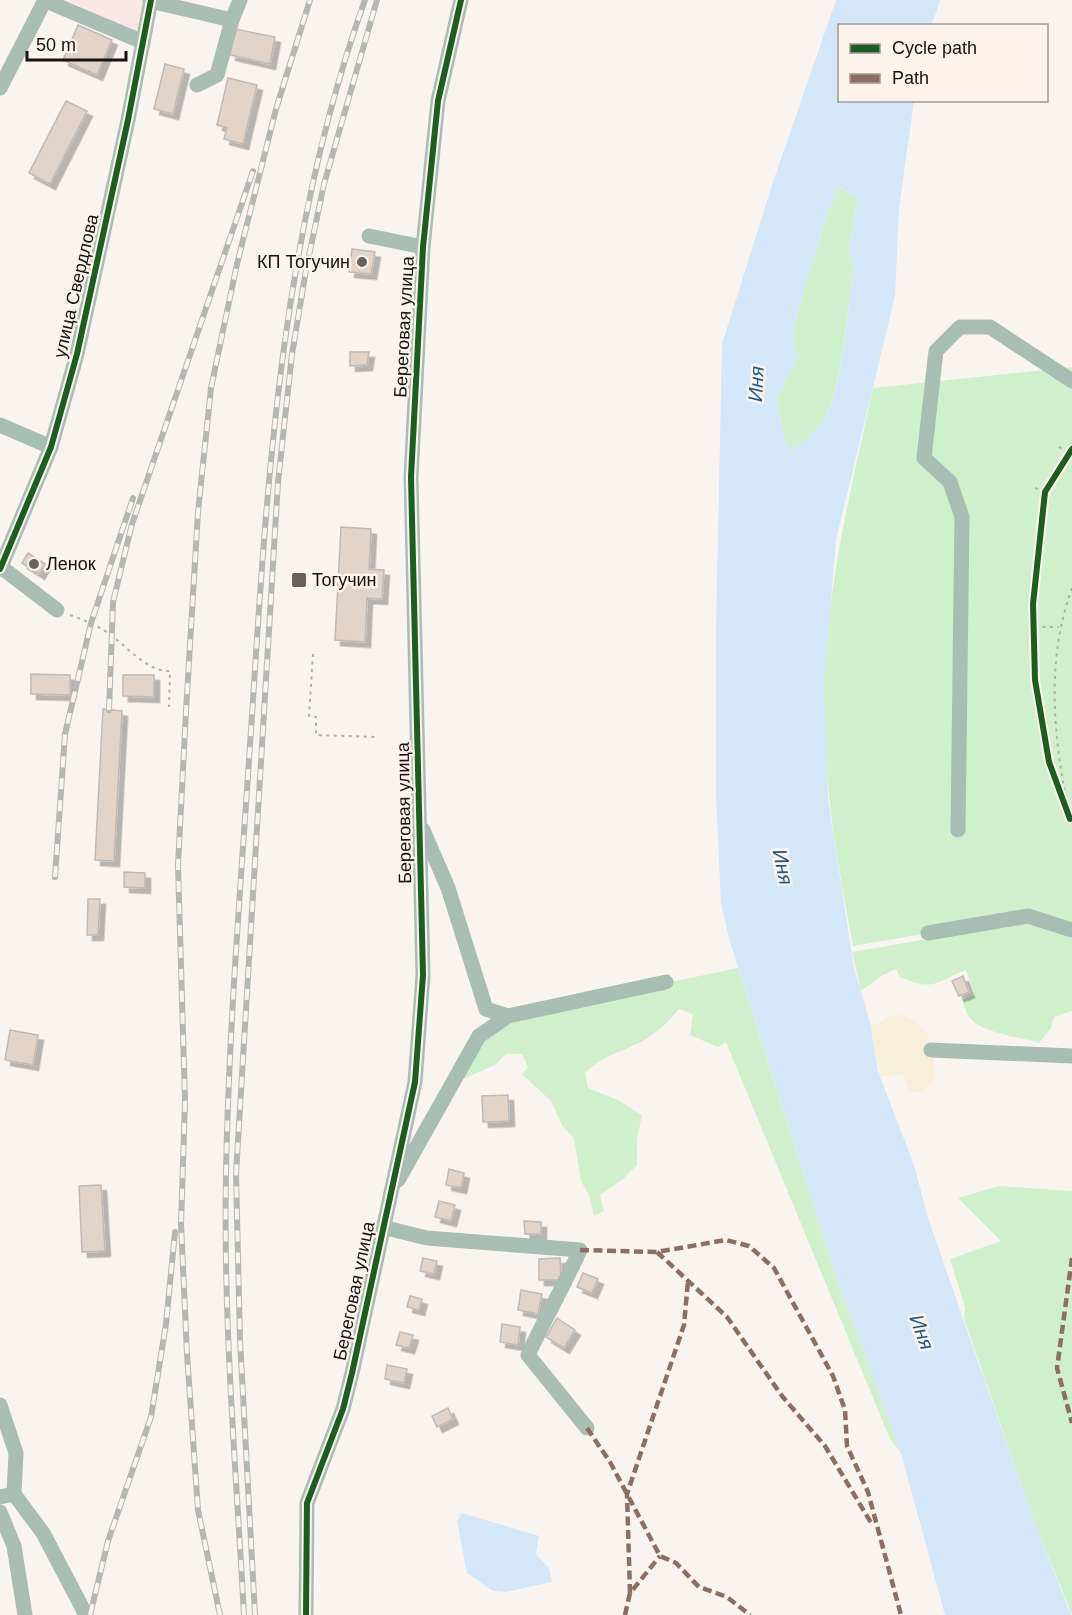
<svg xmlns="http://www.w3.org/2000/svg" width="1072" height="1615" viewBox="0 0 1072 1615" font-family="Arial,sans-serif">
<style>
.education{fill:#f8e7e5}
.green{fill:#cff0ca}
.sand{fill:#f7efd9}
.water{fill:#d3e7f9;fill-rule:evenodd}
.building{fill:#e3d4c9;stroke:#bfbab8;stroke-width:1.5;filter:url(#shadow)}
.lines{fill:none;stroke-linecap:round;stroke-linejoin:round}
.path{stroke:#a8b3ad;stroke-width:2;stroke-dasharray:3 4.5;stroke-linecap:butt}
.minor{stroke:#a8bdb4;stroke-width:15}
.rail-casing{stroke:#b3b8b4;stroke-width:6}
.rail{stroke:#fdf3ed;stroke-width:4;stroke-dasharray:11;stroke-linecap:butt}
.quiet{stroke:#8d6e63;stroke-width:4.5;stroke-dasharray:9 4.5;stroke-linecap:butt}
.cycleway-casing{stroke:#fdf3ed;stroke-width:10}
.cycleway{stroke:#1b5e20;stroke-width:6}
.poi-dot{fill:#66625f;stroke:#fdf3ed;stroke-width:2}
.labels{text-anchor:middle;stroke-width:5;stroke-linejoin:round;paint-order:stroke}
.poi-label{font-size:18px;fill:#161311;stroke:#fdf3ed;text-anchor:start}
.street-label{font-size:18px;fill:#161311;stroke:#fdf3ed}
.water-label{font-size:20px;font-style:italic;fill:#1f5985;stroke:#fdf3ed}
</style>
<defs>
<filter id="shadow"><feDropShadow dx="5.5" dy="5.5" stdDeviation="0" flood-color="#0004"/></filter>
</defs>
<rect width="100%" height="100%" fill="#faf4f0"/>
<path class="education" d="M67 0H145L139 34Z"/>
<g class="green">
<path d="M838 186 857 199 849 252 854 265C849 300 841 394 824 420 816 431 802 445 790 451L782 432 777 397 797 360 793 333 799 307 827 214Z"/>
<path d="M1072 367V930L1028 916 853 946C837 860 821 772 824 684 827 584 852 485 873 388Z"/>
<path d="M1026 922 1072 936V1011L1054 1017 1051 1028 1039 1043C1020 1037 981 1033 969 1017 966 1013 964 1005 962 1000L975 995 966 970C934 982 937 992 900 977L896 969 881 976 861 991 852 952Z"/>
<path d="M738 968 838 1282 901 1453 890 1439 726 1042 718 1047 690 1035 693 1014 679 1009C668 1022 655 1035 639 1043 618 1053 602 1056 585 1073L588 1088 618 1100 642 1115 637 1139V1165L623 1179 600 1195 604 1211 594 1216 589 1195 581 1181 574 1138 563 1127 551 1101 522 1074 528 1067 522 1054H506L495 1065 463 1079 479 1036 508 1016Z"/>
<path d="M999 1186 1072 1191V1615L1031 1513 964 1318 965 1307 950 1259 1001 1241 958 1198Z"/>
</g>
<path class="sand" d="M901 1015C935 1026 931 1048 936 1079L922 1091 910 1093 903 1075 880 1076 870 1022 875 1026 888 1016Z"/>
<g class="water">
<path d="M836 0H940L932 25 840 26V100L914 101 899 208 895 296 836 540 824 684 828 799 854 968 870 1022 878 1071 914 1165 928 1218 1031 1513 1071 1615H945L901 1453 838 1282 730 942 721 904 716 794V630L722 344 774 179ZM839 186 857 199 849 252 854 265C849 300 842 393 824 420 816 431 802 445 790 451L782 432 777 397 797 360 793 333 799 307 827 214Z"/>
<path d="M462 1513 539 1536 536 1554 549 1568 552 1582 506 1592 493 1591 467 1573 457 1521Z"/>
</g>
<g class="building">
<path d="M78 25 112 40 97 75 63 60Z"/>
<path d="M235 29 275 37 270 64 230 55Z"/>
<path d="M165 64 184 69 173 114 154 109Z"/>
<path d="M228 78 257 85 243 144 224 139 227 128 217 125Z"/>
<path d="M66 101 87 111 50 184 29 173Z"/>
<path d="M352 249 375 252 371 274 349 272Z"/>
<path d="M350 352H369L367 365 350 366Z"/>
<path d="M341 527 371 529 369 569 384 570 382 599 367 598 365 642 335 640Z"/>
<path d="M28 553 45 564 39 574 22 563Z"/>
<path d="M31 674 70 675V695L31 694Z"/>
<path d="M123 675H154V697L123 696Z"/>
<path d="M103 709 122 711 114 861 95 860Z"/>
<path d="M124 872 145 873V888L124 887Z"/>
<path d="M88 899H100L98 935H87Z"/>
<path d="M963 976 969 992 959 996 952 981Z"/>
<path d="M10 1030 38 1035 33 1065 5 1060Z"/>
<path d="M508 1095 509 1121 483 1122 482 1096Z"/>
<path d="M449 1169 464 1173 461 1188 446 1185Z"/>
<path d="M101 1185 105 1251 82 1252 79 1186Z"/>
<path d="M439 1201 455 1205 451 1221 435 1217Z"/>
<path d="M524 1221 541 1222V1234H525Z"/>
<path d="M423 1258 437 1261 434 1274 420 1271Z"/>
<path d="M560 1258 561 1280H539V1259Z"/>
<path d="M583 1273 598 1279 592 1293 577 1287Z"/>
<path d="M521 1290 542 1294 538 1314 518 1310Z"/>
<path d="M410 1296 422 1299 419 1310 407 1307Z"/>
<path d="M557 1318 575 1330 564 1348 546 1337Z"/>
<path d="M502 1324 520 1327 518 1345 500 1342Z"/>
<path d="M400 1332 413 1335 409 1348 396 1345Z"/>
<path d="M387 1365 407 1369 404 1383 385 1379Z"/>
<path d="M448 1408 453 1419 437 1427 432 1416Z"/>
</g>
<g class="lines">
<g class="path">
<path d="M1059 447 1072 454"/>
<path d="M1035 488 1045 492"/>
<path d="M1072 588C1049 651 1052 717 1063 782 1066 795 1066 811 1072 823"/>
<path d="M70 615C84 620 96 625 108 633 127 646 147 672 170 671L169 707"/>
<path d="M1035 627H1059"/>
<path d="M313 654 309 716 316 717V735L377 737"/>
</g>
<g class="minor">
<path d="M44 0 143 42"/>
<path d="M150 1 232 20 240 0"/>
<path d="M197 85 217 75 232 20"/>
<path d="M0 88 45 0"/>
<path d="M369 236 423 247"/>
<path d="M0 425 51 447"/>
<path d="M1 567 57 610"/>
<path d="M0 569 51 447 77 354 128 120 151 0"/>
<path d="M423 830 448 888 486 1009 508 1016 666 982"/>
<path d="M958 830 962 517 950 482 924 458 936 351 960 327H990L1072 381"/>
<path d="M928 933 1028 916 1072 930"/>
<path d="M931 1050 1072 1056"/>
<path d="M398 1180 479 1036 508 1016"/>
<path d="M382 1227 427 1238 580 1250C564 1286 544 1320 528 1355L587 1428"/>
<path d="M0 1405 16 1453 14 1494 0 1497"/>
<path d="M14 1494 43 1533 86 1615"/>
<path d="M0 1512 14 1546 25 1615"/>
<path d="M306 1615 307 1503 343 1409 352 1373 415 1082 423 975 411 477 423 247 438 101 461 0"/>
</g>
<defs>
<g id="rail">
<path d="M109 710 113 602 132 524 253 171"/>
<path d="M55 877 65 734 91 623 133 498"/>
<path d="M90 1615 108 1541 151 1417 166 1324 175 1232"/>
<path d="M220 1615 198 1510 187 1354 181 1224 185 1101 178 865 186 711 198 512 211 388 237 264 276 109 310 0"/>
<path d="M244 1615C236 1468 223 1321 226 1174 229 1016 243 858 253 700 268 464 284 225 365 0"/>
<path d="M255 1615 240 1340 236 1174 278 482 292 354 306 270 324 184 377 0"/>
</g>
</defs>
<use href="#rail" class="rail-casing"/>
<use href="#rail" class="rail"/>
<g class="quiet">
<path d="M580 1250 657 1252 726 1240 749 1246 774 1268 833 1376 845 1410 847 1446 868 1492 901 1615"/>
<path d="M657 1252 727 1317 782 1396 825 1446 873 1526"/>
<path d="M1072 1258 1057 1368 1072 1423"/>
<path d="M587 1428 610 1462 660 1556 676 1563 699 1587 727 1597 750 1615"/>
<path d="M630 1593 627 1494 684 1325 688 1281"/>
<path d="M625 1615 630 1593 660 1556"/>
</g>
<defs>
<g id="cycleway">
<path d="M0 569 51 447 77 354 128 120 151 0"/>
<path d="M1070 819 1049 762 1035 680 1033 604 1045 492 1072 449"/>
<path d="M306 1615 307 1503 343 1409 352 1373 415 1082 423 975 411 477 423 247 438 101 461 0"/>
</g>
</defs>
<use href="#cycleway" class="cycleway-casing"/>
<use href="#cycleway" class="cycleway"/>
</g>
<g class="poi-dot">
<circle cx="362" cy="262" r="6"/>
<circle cx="34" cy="564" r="6"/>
<rect x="291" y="572" width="16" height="16" rx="3"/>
</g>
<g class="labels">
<g class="poi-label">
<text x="350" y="268" text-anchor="end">КП Тогучин</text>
<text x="46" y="570">Ленок</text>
<text x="312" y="586">Тогучин</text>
</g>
<g class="street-label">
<text transform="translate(76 286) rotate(-77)" y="6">улица Свердлова</text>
<text transform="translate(404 327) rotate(-87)" y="6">Береговая улица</text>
<text transform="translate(404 813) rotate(-91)" y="6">Береговая улица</text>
<text transform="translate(354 1291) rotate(-78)" y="6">Береговая улица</text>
</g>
<g class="water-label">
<text transform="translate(756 384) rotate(-87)" y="7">Иня</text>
<text transform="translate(783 867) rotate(78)" y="7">Иня</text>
<text transform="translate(922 1332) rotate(70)" y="7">Иня</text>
</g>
</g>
<rect x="838" y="24" width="210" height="78" fill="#fdf3ed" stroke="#a19995" stroke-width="1.5"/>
<rect x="850" y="44" width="30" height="9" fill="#1b5e20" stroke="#a19995" stroke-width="1.5"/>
<text x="892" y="54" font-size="18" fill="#161311">Cycle path</text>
<rect x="850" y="74" width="30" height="9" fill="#8d6e63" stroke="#a19995" stroke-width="1.5"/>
<text x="892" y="84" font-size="18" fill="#161311">Path</text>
<path d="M27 51v9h99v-9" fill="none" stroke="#161311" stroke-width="3"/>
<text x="36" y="51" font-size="18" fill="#161311" stroke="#fdf3ed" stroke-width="4.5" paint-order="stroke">50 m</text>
</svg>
